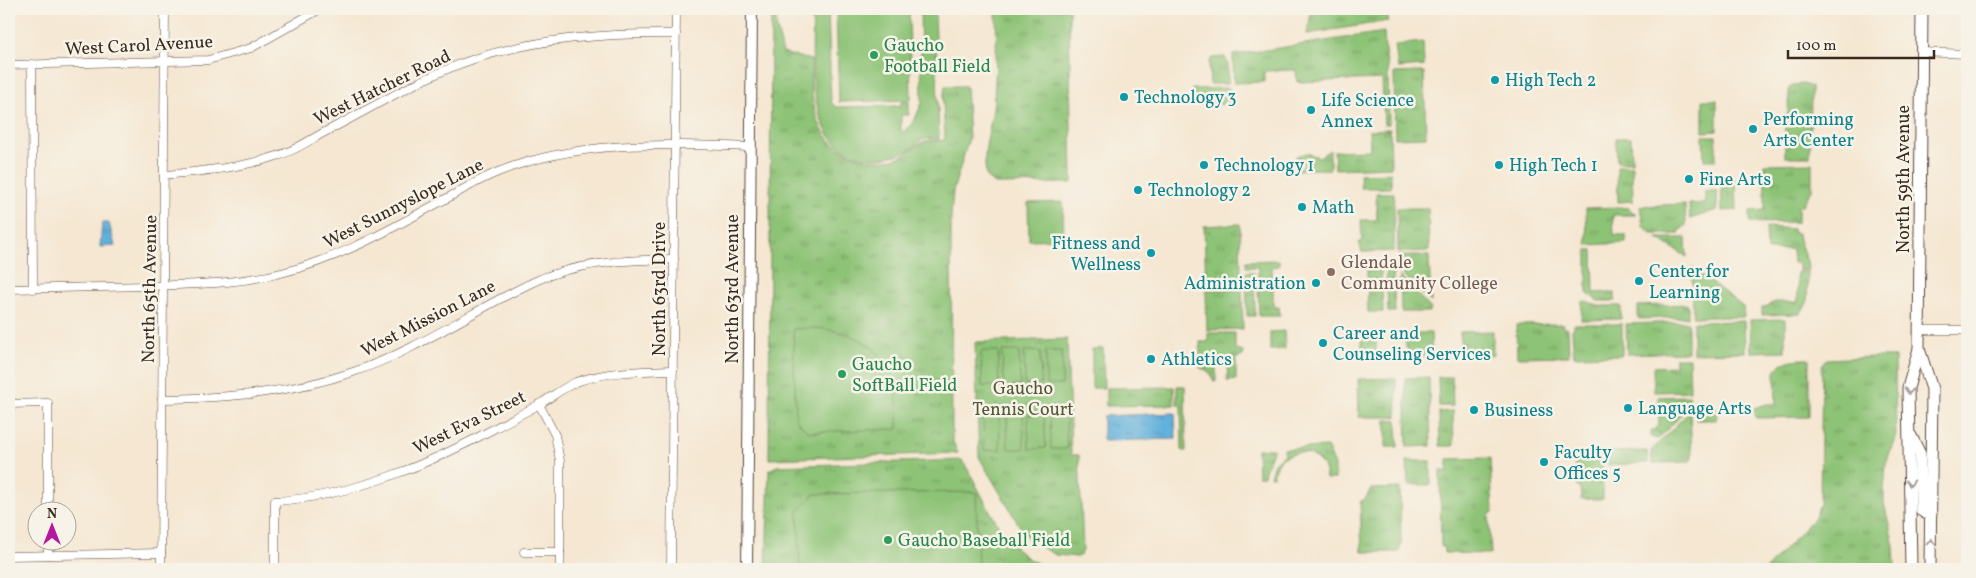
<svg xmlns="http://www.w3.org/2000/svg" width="1976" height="578" viewBox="0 0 1976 578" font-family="Vollkorn,serif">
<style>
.grass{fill:url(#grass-tufts);stroke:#64764a}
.pitch{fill:#8dc376;stroke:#64764a}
.water{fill:url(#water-ripples);stroke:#4e6e7d}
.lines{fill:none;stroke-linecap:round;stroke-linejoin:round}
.minor-casing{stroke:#574639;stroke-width:9}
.tertiary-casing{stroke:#574639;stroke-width:12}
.secondary-casing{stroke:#574639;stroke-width:13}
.minor{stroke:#fff;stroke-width:8}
.tertiary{stroke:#fff;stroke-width:10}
.secondary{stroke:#fff;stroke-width:11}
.oneway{stroke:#a79f9a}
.leisure-dot{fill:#2e9e5b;stroke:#f7f3e8;stroke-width:2}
.culture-dot{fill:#0f9aa8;stroke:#f7f3e8;stroke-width:2}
.education-dot{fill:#8d6e63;stroke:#f7f3e8;stroke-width:2}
.labels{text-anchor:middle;stroke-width:5;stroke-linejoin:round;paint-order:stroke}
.street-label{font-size:18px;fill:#3b2a1e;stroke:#f7f3e8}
.leisure-label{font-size:18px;fill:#27864d;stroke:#f7f3e8;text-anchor:start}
.culture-label{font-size:18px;fill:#0d838f;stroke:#f7f3e8;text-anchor:start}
.education-label{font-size:18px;fill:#785e54;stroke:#f7f3e8;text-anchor:start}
.park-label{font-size:18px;fill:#545838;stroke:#f7f3e8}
</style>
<defs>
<pattern id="grass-tufts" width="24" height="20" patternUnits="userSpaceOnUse" patternTransform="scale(1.25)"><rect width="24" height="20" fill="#8dc376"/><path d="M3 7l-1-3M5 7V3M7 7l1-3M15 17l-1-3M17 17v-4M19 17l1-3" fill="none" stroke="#749f60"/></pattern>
<pattern id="water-ripples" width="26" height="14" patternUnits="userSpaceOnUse" patternTransform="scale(1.25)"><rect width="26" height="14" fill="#62b1dc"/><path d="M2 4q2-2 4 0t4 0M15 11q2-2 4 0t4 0" fill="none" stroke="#5290b2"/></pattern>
</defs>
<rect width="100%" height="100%" fill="#f7f3e8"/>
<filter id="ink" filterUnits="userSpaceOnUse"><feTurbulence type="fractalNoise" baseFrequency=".02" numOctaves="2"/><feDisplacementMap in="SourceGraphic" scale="10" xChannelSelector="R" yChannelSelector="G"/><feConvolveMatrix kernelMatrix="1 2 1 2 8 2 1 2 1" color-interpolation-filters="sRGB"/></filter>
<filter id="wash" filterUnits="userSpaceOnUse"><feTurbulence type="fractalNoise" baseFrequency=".0096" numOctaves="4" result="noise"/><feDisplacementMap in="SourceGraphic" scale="20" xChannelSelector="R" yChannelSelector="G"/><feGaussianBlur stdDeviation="1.12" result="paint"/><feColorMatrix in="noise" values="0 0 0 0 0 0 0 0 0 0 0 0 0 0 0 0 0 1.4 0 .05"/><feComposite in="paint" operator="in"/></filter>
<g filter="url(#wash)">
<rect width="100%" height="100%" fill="#f5e7d2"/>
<g class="grass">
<path d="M771 9H779L776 25 783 53 811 60C811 98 812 138 851 155 864 160 879 162 893 159 906 156 918 143 925 141 931 140 939 141 945 140L943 101 945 86H966L969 138 953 191 951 216 952 439 958 453 769 459Z"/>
<path d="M996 9H1069L1072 183 996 184C991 182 987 180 986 174 982 152 990 130 993 109 996 76 997 42 996 9Z"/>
<path d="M1312 9H1388V21L1307 34Z"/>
<path d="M1384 32 1385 51 1388 70 1389 124H1384L1382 79 1297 82 1296 70 1264 71V82L1234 83 1233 55Z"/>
<path d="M1423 42 1424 66 1398 68 1395 45Z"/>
<path d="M1225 57 1228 65V84H1210L1209 62 1212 58Z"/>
<path d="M1424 72 1426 137 1395 138 1394 73Z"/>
<path d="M1803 84 1811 87 1810 157H1785V115L1788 114 1789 88 1793 85Z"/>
<path d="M1229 88V104H1193L1192 89Z"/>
<path d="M1703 100H1717V131L1703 132Z"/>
<path d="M1390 129 1391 167 1335 169 1334 151 1370 150 1369 130Z"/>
<path d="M1703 136H1716V160H1704Z"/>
<path d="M1616 138H1631L1632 162H1617Z"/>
<path d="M1330 150V169L1294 170 1301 168 1304 164 1303 161 1296 159V156L1307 153 1319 157Z"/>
<path d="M1812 163V190L1802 205 1798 206V222L1750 223V211L1765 210V164Z"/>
<path d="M1617 166H1632L1633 201 1618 202Z"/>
<path d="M1391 173V188H1361L1360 174Z"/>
<path d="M1721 181H1736L1737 210 1722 211Z"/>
<path d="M1705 191H1717V210L1690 219 1689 204H1705Z"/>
<path d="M1376 193H1394V251L1362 252 1359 242 1362 241 1361 220H1377Z"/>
<path d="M1685 204 1686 226 1680 230 1679 234H1652L1643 226 1640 206Z"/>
<path d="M1618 207 1629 208 1636 215H1613L1614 235H1626V243L1587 245 1586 208Z"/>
<path d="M1397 208H1428L1429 251 1398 252Z"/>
<path d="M1240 224 1241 280 1238 284 1206 285 1204 226Z"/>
<path d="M1766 227 1793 229V233H1798C1799 247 1808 256 1808 270H1799V263H1793L1792 249 1767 250Z"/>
<path d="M1657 238H1686L1687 257Z"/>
<path d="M1587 250H1593L1594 293 1615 292V301H1598L1587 293Z"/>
<path d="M1398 256H1429L1431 302 1398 270Z"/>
<path d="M1279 260V266L1272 267V278L1267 279V282H1258V267H1246V261Z"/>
<path d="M1692 267 1743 307 1744 317H1693Z"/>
<path d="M1386 269H1393L1395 312H1388Z"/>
<path d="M1367 270H1381L1383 312H1368Z"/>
<path d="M1246 272H1254L1255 316H1247Z"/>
<path d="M1797 272H1808L1807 303 1800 314 1762 315V308L1775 302H1798Z"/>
<path d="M1400 276 1431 309 1430 312H1401Z"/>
<path d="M1258 286H1267L1268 289 1273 288V307H1279L1280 316H1259Z"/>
<path d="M1242 289 1243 329 1207 330 1206 290Z"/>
<path d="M1586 301 1598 306H1621V319L1581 320 1582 302Z"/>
<path d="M1688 304V317L1638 319V306Z"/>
<path d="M1785 319V351L1751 352 1750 320Z"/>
<path d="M1744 321 1745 352 1693 353V322Z"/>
<path d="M1688 322V352L1627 354 1626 324Z"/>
<path d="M1563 324V328H1568L1569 356 1517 357 1516 325Z"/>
<path d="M1574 324H1622V355L1574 356 1572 331Z"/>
<path d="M1284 331 1285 349 1270 350V332Z"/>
<path d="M1493 331V355L1461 356 1460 332Z"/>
<path d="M1208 333H1235V349L1243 352V356L1236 358V380L1227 381 1228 365 1219 357 1216 359V382L1213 381C1211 372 1208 370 1200 368V342H1208Z"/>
<path d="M1405 333H1431L1432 356C1412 356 1404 356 1405 333Z"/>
<rect x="1362" y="334" width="14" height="23"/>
<path d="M1067 339 1071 455H1079L1083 550 1081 555 1077 557 1056 555 1033 543 1023 532 979 457 975 342Z"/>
<path d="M1103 348 1104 388H1092V349Z"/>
<path d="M1872 357H1895L1896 436 1886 463 1884 492V503L1894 546 1895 569H1766L1815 517 1820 504 1822 366 1824 361 1827 359Z"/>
<path d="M1675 358H1689L1690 391 1654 392 1653 367 1675 366Z"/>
<path d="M1809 359V417L1756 418 1754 408 1767 404H1776L1775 370C1784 359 1796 359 1809 359Z"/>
<path d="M1429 377 1431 446 1407 447 1405 378Z"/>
<path d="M1438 377H1452L1453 406H1439Z"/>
<path d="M1396 378 1397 417H1359L1358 379Z"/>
<path d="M1177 386H1185L1186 451H1182L1181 405H1177Z"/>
<path d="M1174 387V405L1106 406V388Z"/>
<path d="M1689 396 1690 406 1658 439 1651 437V430H1655L1659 425 1658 397Z"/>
<path d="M1695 406H1707L1718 409 1716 420H1696Z"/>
<path d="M1453 411 1454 446H1440L1439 412Z"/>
<path d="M1690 411 1692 458 1689 462 1652 463 1651 451Z"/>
<path d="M1386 420H1397L1398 447H1386Z"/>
<path d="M1327 447 1335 465V479H1326C1325 446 1278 443 1273 476H1270L1274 463 1284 454V449Z"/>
<path d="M1257 449H1273C1273 456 1265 465 1264 476H1258Z"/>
<path d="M1647 451 1648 463 1608 465V452Z"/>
<path d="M1490 458 1493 512 1489 516 1491 554 1444 553V548L1441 546 1440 471H1448V459Z"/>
<path d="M1602 459 1603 499H1581L1580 487H1577L1575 460Z"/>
<path d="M962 460C981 489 997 536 1026 557 1033 562 1042 565 1050 569H766L769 470 777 466Z"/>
<path d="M1407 461H1431V485H1408Z"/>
<path d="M1400 488 1401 545 1399 552H1362L1360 502 1365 499 1371 489Z"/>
</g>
<g class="pitch">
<path d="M813 9H828L831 102 836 107 900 106 901 102H909V115H901V130L903 132 914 121 922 103 920 9H935L939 139C935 139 929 138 924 139 920 140 916 145 912 148 902 154 891 157 879 158 801 161 813 60 813 9Z"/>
<path d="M836 9H909L911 100 839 102Z"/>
<path d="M1063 202 1064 239 1029 240 1028 203Z"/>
<path d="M816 328C880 334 899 368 898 429L808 432 796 420 793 329Z"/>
<path d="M981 351H998L999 386H982Z"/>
<path d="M1002 351H1019L1020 386 1004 387Z"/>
<path d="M1024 351H1040L1041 385H1025Z"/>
<rect x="1046" y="351" width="16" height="34"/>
<path d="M1023 414 1024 449H1008L1007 415Z"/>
<path d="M1044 414 1046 448 1029 449 1028 415Z"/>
<path d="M1050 414H1066L1067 449H1051Z"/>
<path d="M999 415 1000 450H984L983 416Z"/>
<path d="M976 492 978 569H800L798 511 814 494Z"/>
</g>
<g class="water">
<path d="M102 223H109L115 246 100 247Z"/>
<path d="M1175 413 1176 439 1103 441V416Z"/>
</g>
</g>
<g filter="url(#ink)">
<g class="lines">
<defs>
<g id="minor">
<path d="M1921 52 1967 54"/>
<path d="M32 64 33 289"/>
<path d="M9 65 208 60 251 48 320 9"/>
<path d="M165 175C202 171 241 168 277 156 292 152 307 142 321 134 371 109 420 77 474 59 539 38 607 33 676 34"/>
<path d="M9 289C55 288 101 287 148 286 194 284 240 284 285 272 341 258 390 229 440 202 459 192 478 180 498 172 578 140 665 144 749 147"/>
<path d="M1919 330H1967"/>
<path d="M162 399C227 398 292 393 353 372 404 355 450 326 496 301 514 292 532 281 551 275 592 261 632 260 674 259"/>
<path d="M9 404 48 403V510"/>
<path d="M539 404 555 435 560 461V569"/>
<path d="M48 540V555"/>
<path d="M524 552H560"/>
<path d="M9 556 161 553"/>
<path d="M161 569 165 9"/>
<path d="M275 569V501C350 497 431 464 497 427 512 419 528 411 543 402 554 395 565 387 576 382 607 371 640 371 673 370"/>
<path d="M671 569 676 9"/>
</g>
<path id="tertiary" d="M747 569 752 9"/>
<g id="secondary">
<path d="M1919 349 1932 389 1930 569"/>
<path d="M1911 436 1920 454 1921 510 1925 513 1931 514"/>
<path d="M1911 569 1908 388 1919 349 1922 9"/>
</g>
</defs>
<use href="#minor" class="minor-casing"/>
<use href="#tertiary" class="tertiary-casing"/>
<use href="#secondary" class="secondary-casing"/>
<use href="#minor" class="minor"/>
<use href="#tertiary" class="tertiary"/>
<use href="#secondary" class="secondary"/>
</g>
<defs><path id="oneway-chevron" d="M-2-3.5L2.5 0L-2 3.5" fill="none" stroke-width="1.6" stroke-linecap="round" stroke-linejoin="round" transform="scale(1.25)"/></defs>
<g class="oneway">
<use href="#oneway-chevron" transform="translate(1909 391) rotate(94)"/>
<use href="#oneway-chevron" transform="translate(1910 483) rotate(89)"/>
<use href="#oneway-chevron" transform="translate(1931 542) rotate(-89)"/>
</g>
</g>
<g class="leisure-dot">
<circle cx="874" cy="55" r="5"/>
<circle cx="842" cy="374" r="5"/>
<circle cx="888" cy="540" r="5"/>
</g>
<g class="culture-dot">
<circle cx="1495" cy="80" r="5"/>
<circle cx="1124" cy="97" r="5"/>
<circle cx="1311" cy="110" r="5"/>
<circle cx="1753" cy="129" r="5"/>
<circle cx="1204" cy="165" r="5"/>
<circle cx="1499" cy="165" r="5"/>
<circle cx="1689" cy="179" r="5"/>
<circle cx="1138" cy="190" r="5"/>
<circle cx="1302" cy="207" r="5"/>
<circle cx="1151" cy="253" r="5"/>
<circle cx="1639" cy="281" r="5"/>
<circle cx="1316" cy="283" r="5"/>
<circle cx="1323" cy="343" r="5"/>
<circle cx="1151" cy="359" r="5"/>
<circle cx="1628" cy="408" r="5"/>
<circle cx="1474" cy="410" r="5"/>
<circle cx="1544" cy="462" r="5"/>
</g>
<circle class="education-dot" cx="1331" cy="272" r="5"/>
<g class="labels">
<g class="street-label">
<text transform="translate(139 45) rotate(-3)" y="6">West Carol Avenue</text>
<text transform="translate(382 87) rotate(-26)" y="6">West Hatcher Road</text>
<text transform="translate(1903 179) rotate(-90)" y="6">North 59th Avenue</text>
<text transform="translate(403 203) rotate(-27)" y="6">West Sunnyslope Lane</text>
<text transform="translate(149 289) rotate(-89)" y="6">North 65th Avenue</text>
<text transform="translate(659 289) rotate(-90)" y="6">North 63rd Drive</text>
<text transform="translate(732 289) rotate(-90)" y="6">North 63rd Avenue</text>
<text transform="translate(428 318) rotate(-27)" y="6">West Mission Lane</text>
<text transform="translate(469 422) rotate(-26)" y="6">West Eva Street</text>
</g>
<g class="leisure-label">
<text x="884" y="51">Gaucho<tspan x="884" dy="21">Football Field</tspan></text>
<text x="852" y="370">Gaucho<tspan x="852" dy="21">SoftBall Field</tspan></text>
<text x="898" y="546">Gaucho Baseball Field</text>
</g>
<g class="culture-label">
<text x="1505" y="86">High Tech 2</text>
<text x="1134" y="103">Technology 3</text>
<text x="1321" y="106">Life Science<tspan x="1321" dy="21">Annex</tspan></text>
<text x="1763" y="125">Performing<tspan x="1763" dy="21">Arts Center</tspan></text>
<text x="1214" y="171">Technology 1</text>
<text x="1509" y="171">High Tech 1</text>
<text x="1699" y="185">Fine Arts</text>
<text x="1148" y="196">Technology 2</text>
<text x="1312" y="213">Math</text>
<text x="1141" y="249" text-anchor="end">Fitness and<tspan x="1141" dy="21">Wellness</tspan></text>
<text x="1649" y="277">Center for<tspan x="1649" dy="21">Learning</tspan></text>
<text x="1306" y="289" text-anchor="end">Administration</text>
<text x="1333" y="339">Career and<tspan x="1333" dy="21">Counseling Services</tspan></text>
<text x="1161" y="365">Athletics</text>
<text x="1638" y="414">Language Arts</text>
<text x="1484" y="416">Business</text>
<text x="1554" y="458">Faculty<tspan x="1554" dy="21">Offices 5</tspan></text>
</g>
<g class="education-label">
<text x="1341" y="268">Glendale<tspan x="1341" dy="21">Community College</tspan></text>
</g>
<g class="park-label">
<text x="1023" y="394">Gaucho<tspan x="1023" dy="21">Tennis Court</tspan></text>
</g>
</g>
<rect width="1976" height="578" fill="none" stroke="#f7f3e8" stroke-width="30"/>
<g transform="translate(52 526)"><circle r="24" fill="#f7f3e8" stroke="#aca397"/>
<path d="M0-4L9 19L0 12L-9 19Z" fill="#b5179e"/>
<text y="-8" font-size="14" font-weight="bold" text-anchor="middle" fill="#3b2a1e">N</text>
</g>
<path d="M1788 50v8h146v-8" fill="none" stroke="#3b2a1e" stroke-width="2.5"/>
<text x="1796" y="50" font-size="15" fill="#3b2a1e" stroke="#f7f3e8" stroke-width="4" paint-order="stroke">100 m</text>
</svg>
